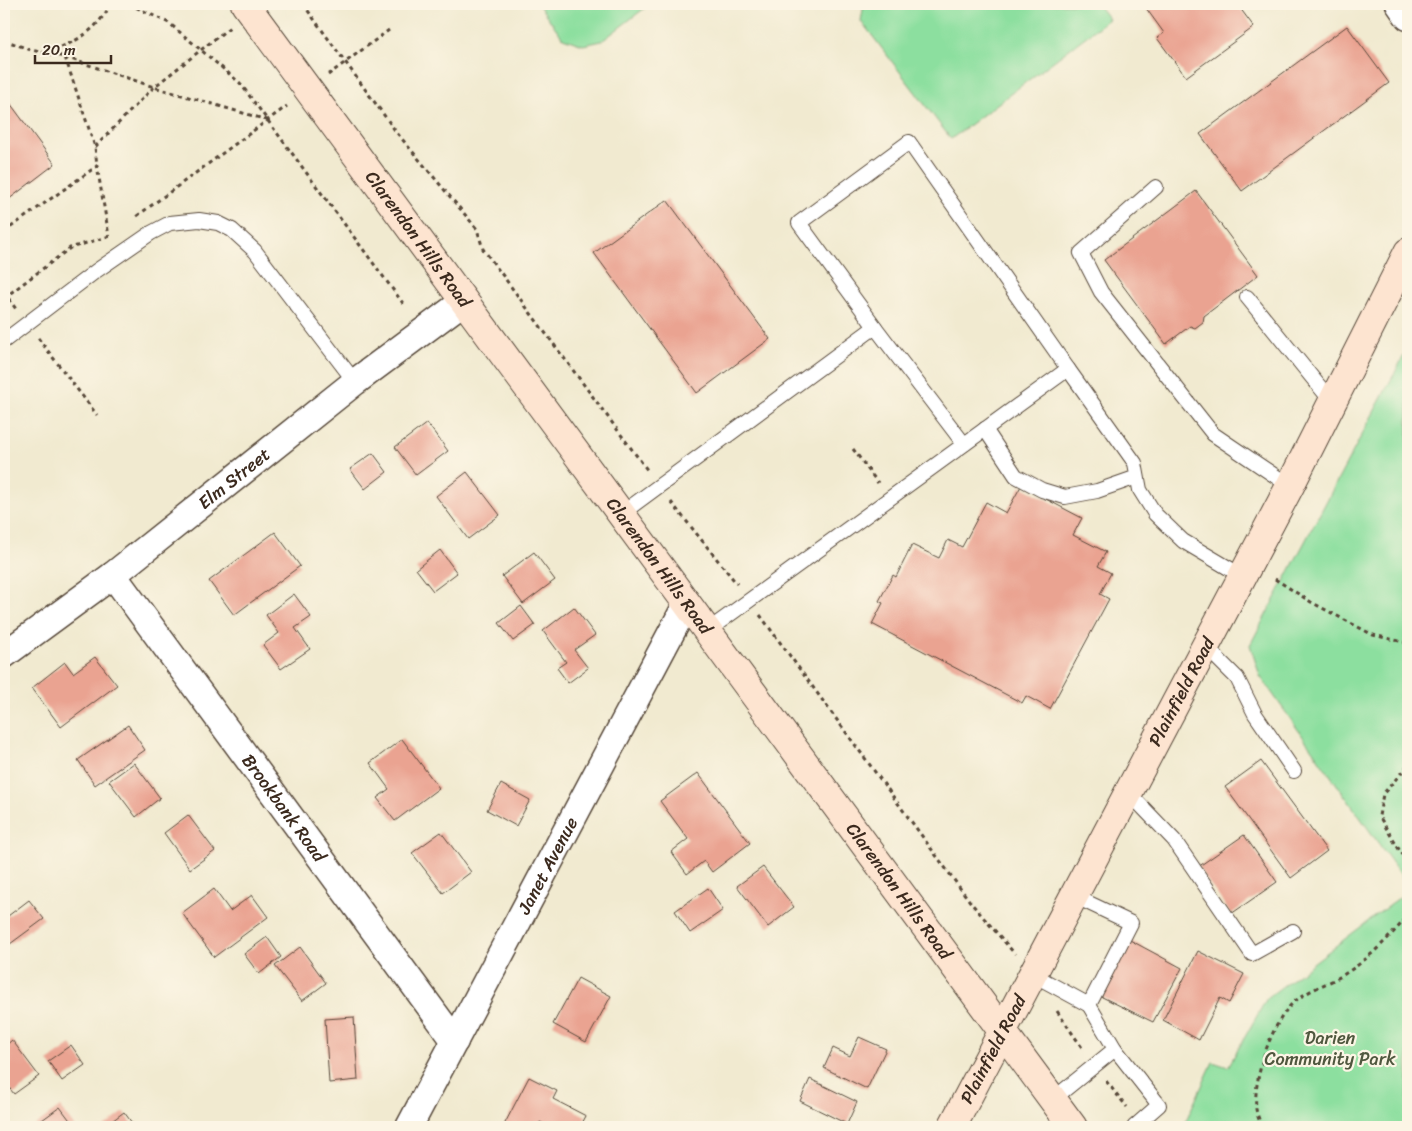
<svg xmlns="http://www.w3.org/2000/svg" width="1412" height="1131" viewBox="0 0 1412 1131" font-family="Sriracha,sans-serif">
<style>
.green{fill:#8cdf9f;stroke:#64845e}
.building{fill:#eaa391}
.lines{fill:none;stroke-linecap:round;stroke-linejoin:round}
.lane-casing{stroke:#564739;stroke-width:16}
.street-casing{stroke:#564739;stroke-width:29}
.secondary-casing{stroke:#564739;stroke-width:30}
.path{stroke:#564739;stroke-width:3;stroke-dasharray:4 4;stroke-linecap:butt}
.lane{stroke:#fff;stroke-width:14}
.street{stroke:#fff;stroke-width:26}
.secondary{stroke:#fde4d0;stroke-width:28}
.labels{text-anchor:middle;stroke-width:4.5;stroke-linejoin:round;paint-order:stroke}
.street-label{font-size:18px;fill:#3b2a1e;stroke:#fcf5e5}
.park-label{font-size:18px;fill:#4f573e;stroke:#fcf5e5}
</style>
<rect width="100%" height="100%" fill="#fcf5e5"/>
<filter id="ink" filterUnits="userSpaceOnUse"><feTurbulence type="fractalNoise" baseFrequency=".02" numOctaves="2"/><feDisplacementMap in="SourceGraphic" scale="10" xChannelSelector="R" yChannelSelector="G"/><feConvolveMatrix kernelMatrix="1 2 1 2 8 2 1 2 1" color-interpolation-filters="sRGB"/></filter>
<filter id="wash" filterUnits="userSpaceOnUse"><feTurbulence type="fractalNoise" baseFrequency=".0096" numOctaves="4" result="noise"/><feDisplacementMap in="SourceGraphic" scale="20" xChannelSelector="R" yChannelSelector="G"/><feGaussianBlur stdDeviation="1.12" result="paint"/><feColorMatrix in="noise" values="0 0 0 0 0 0 0 0 0 0 0 0 0 0 0 0 0 1.4 0 .05"/><feComposite in="paint" operator="in"/></filter>
<g filter="url(#wash)">
<rect width="100%" height="100%" fill="#f1ead0"/>
<g class="green">
<path d="M538 4H650L602 41 583 45 563 38Z"/>
<path d="M864 4H1097L1109 19 951 139 861 21Z"/>
<path d="M1408 348V885L1260 676 1250 645Z"/>
<path d="M1408 891V1127H1183L1213 1062 1228 1067 1267 998Z"/>
</g>
<g id="blocks">
<g class="building">
<path d="M1143 4H1237L1254 27 1186 77 1157 38 1164 33Z"/>
<path d="M1347 26 1389 83 1242 191 1200 134Z"/>
<path d="M4 95 55 164 4 203Z"/>
<path d="M1196 191 1258 275 1204 316 1203 322 1195 328 1190 326 1166 344 1104 260Z"/>
<path d="M667 200 770 339 697 393 594 253Z"/>
<path d="M427 423 448 451 416 475 395 447Z"/>
<path d="M373 453 387 472 365 489 350 469Z"/>
<path d="M467 472 500 515 468 539 436 496Z"/>
<path d="M1021 486 1082 518 1073 535 1106 552 1098 566 1111 573 1100 594 1109 599 1050 709 1026 696 1022 703 872 624 883 603 879 601 893 575 896 577 912 545 939 558 948 540 962 547 986 502 1006 513Z"/>
<path d="M275 532 300 566 234 615 209 581Z"/>
<path d="M440 550 457 573 433 591 416 569Z"/>
<path d="M534 552 555 580 523 604 502 576Z"/>
<path d="M294 594 311 617 295 628 310 649 281 669 263 645 279 633 266 615Z"/>
<path d="M521 606 535 625 513 641 499 623Z"/>
<path d="M574 607 595 635 574 650 588 668 568 683 557 668 566 662 543 631Z"/>
<path d="M95 657 117 685 61 727 32 688 65 662 73 673Z"/>
<path d="M128 725 145 750 95 785 78 760Z"/>
<path d="M402 739 439 788 395 821 377 798 389 789 370 763Z"/>
<path d="M1261 761 1327 851 1291 878 1225 787Z"/>
<path d="M134 763 160 798 136 817 109 781Z"/>
<path d="M698 773 750 843 712 872 704 861 687 874 671 852 688 839 660 801Z"/>
<path d="M501 784 530 800 516 826 487 810Z"/>
<path d="M188 815 215 851 190 869 164 833Z"/>
<path d="M441 832 471 872 443 893 412 853Z"/>
<path d="M1244 835 1277 882 1231 914 1198 867Z"/>
<path d="M763 867 794 907 768 927 737 886Z"/>
<path d="M708 888 723 910 690 933 675 911Z"/>
<path d="M214 889 230 911 252 895 268 917 214 957 182 913Z"/>
<path d="M29 900 44 919 10 944 4 935V919Z"/>
<path d="M267 937 281 957 259 974 244 954Z"/>
<path d="M1128 939 1182 968 1153 1022 1098 995Z"/>
<path d="M300 947 326 983 302 1001 275 966Z"/>
<path d="M1198 951 1244 974 1229 1003 1220 998 1199 1040 1163 1020Z"/>
<path d="M578 978 611 996 586 1042 553 1024Z"/>
<path d="M354 1017 358 1080 329 1083 325 1019Z"/>
<path d="M859 1037 886 1049 867 1089 824 1068 833 1048 850 1056Z"/>
<path d="M12 1040 39 1076 14 1094 4 1081V1047Z"/>
<path d="M71 1045 85 1065 62 1081 48 1061Z"/>
<path d="M529 1077 557 1091 553 1099 586 1116 580 1127H550L540 1122 537 1127H503Z"/>
<path d="M810 1079 857 1102 847 1124 800 1101Z"/>
<path d="M60 1107 75 1127H37L35 1125Z"/>
<path d="M124 1112 135 1127H104Z"/>
</g>
</g>
</g>
<g filter="url(#ink)">
<use href="#blocks" fill-opacity="0" stroke="#564739" stroke-width="1"/>
<g class="lines">
<defs>
<g id="lane">
<path d="M1156 187 1081 253 1101 292 1213 434 1290 486"/>
<path d="M1247 297 1332 402"/>
<path d="M875 327 799 223 909 142 1068 369"/>
<path d="M4 341 96 271 151 233 170 223 199 220 218 223 232 230 255 251 355 382"/>
<path d="M985 429 1016 476 1042 490 1065 497 1097 491 1137 477"/>
<path d="M621 514 875 327 964 444"/>
<path d="M707 631 1068 369 1135 463 1140 490 1155 514 1183 541 1242 576"/>
<path d="M1205 646 1237 678 1255 714 1294 771"/>
<path d="M1128 792 1174 840 1252 954 1293 931"/>
<path d="M1032 974 1089 1005 1131 923 1074 896"/>
<path d="M1115 1049 1159 1105 1134 1127"/>
<path d="M1052 1100 1115 1049 1089 1005"/>
</g>
<g id="street">
<path d="M1399 4 1408 17"/>
<path id="s1" d="M113 575 455 1041"/>
<path id="s2" d="M4 655 113 575 355 382 464 301"/>
<path id="s3" d="M409 1127 687 603"/>
</g>
<g id="secondary">
<path id="s4" d="M245 4 1073 1127"/>
<path id="s5" d="M952 1127 1290 486 1408 252"/>
</g>
</defs>
<use href="#lane" class="lane-casing"/>
<use href="#street" class="street-casing"/>
<use href="#secondary" class="secondary-casing"/>
<g class="path">
<path d="M129 4 169 23 240 83 405 306"/>
<path d="M303 4 397 133 477 229 483 249 648 471"/>
<path d="M4 40 31 50 65 57 95 147 97 166"/>
<path d="M46 53C77 41 94 34 111 4"/>
<path d="M65 57 154 87 267 120"/>
<path d="M328 75 389 30"/>
<path d="M95 147 154 87 230 27"/>
<path d="M137 216 287 106"/>
<path d="M4 232 97 166 109 236"/>
<path d="M4 292 16 309"/>
<path d="M4 298 70 248 110 236"/>
<path d="M38 338 97 415"/>
<path d="M853 449 878 483"/>
<path d="M671 502 737 584"/>
<path d="M1275 579 1311 602 1373 635 1408 643"/>
<path d="M760 615 971 903 1015 954"/>
<path d="M1408 765 1383 794 1379 816 1400 851 1408 861"/>
<path d="M1057 1011 1083 1049"/>
<path d="M1106 1081 1127 1107"/>
<path d="M1262 1127C1260 1122 1257 1115 1256 1109 1253 1079 1270 1028 1290 1006 1304 991 1326 985 1343 975 1368 960 1389 938 1408 916"/>
</g>
<use href="#lane" class="lane"/>
<use href="#street" class="street"/>
<use href="#secondary" class="secondary"/>
</g>
</g>
<g class="labels">
<g class="street-label">
<text dy="6" stroke="none"><textPath href="#s4" startOffset="292">Clarendon Hills Road</textPath></text>
<text dy="6" stroke="none"><textPath href="#s2" startOffset="290">Elm Street</textPath></text>
<text dy="6" stroke="none"><textPath href="#s4" startOffset="698">Clarendon Hills Road</textPath></text>
<text dy="6" stroke="none"><textPath href="#s5" startOffset="492">Plainfield Road</textPath></text>
<text dy="6" stroke="none"><textPath href="#s1" startOffset="289">Brookbank Road</textPath></text>
<text dy="6" stroke="none"><textPath href="#s3" startOffset="296">Janet Avenue</textPath></text>
<text dy="6" stroke="none"><textPath href="#s4" startOffset="1102">Clarendon Hills Road</textPath></text>
<text dy="6" stroke="none"><textPath href="#s5" startOffset="88">Plainfield Road</textPath></text>
</g>
<g class="park-label">
<text x="1330" y="1044">Darien<tspan x="1330" dy="21">Community Park</tspan></text>
</g>
</g>
<rect width="1412" height="1131" fill="none" stroke="#fcf5e5" stroke-width="20"/>
<path d="M35 55v8h76v-8" fill="none" stroke="#3b2a1e" stroke-width="2.5"/>
<text x="42" y="55" font-size="15" fill="#3b2a1e" stroke="#fcf5e5" stroke-width="4" paint-order="stroke">20 m</text>
</svg>
